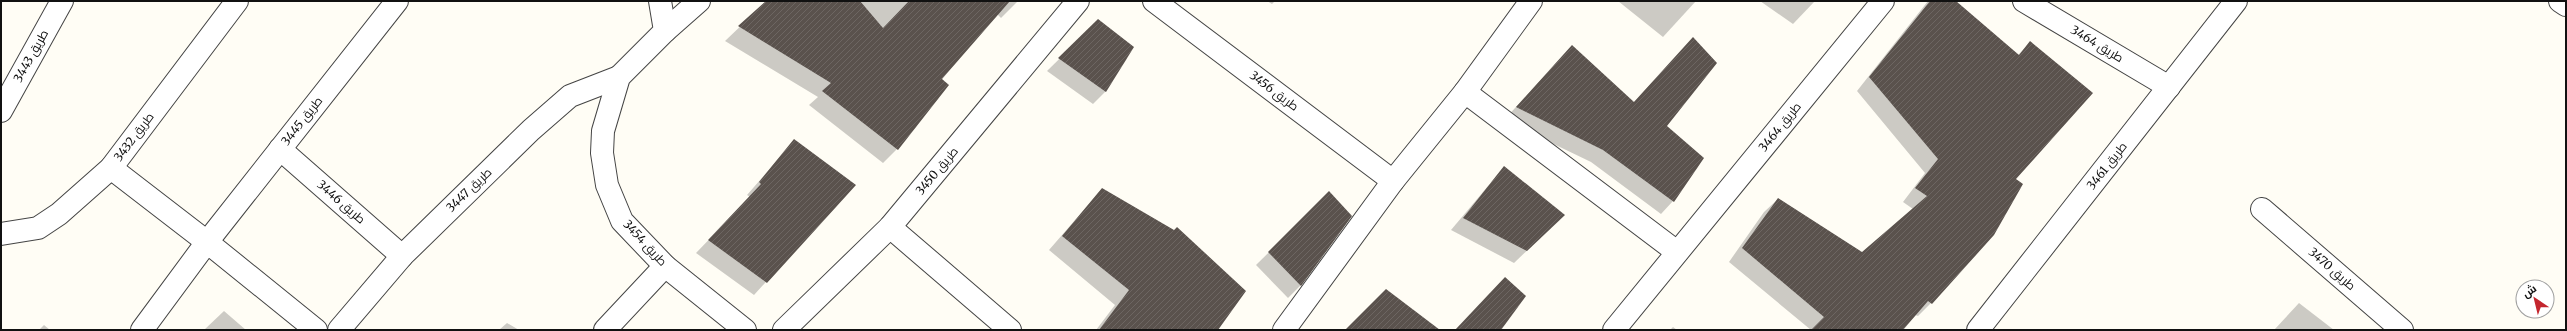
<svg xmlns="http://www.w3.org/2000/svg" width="2567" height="331" viewBox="0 0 2567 331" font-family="Merriweather,Cairo,serif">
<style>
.shadow{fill:#0003}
.building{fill:url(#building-hatch)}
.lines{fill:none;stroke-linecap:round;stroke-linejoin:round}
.minor-casing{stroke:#444;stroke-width:24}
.minor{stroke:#fff;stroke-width:22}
.labels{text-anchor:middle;stroke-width:4;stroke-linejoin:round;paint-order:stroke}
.street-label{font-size:12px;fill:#111;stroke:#fff}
</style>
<defs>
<pattern id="building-hatch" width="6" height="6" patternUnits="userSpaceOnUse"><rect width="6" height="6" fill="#5a524d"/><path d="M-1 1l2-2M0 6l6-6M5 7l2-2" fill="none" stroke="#6d6662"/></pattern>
</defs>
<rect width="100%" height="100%" fill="#fffdf5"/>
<g class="shadow">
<path d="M767 1H1018L1001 18 997 14 941 79 897 149 883 163 809 105 818 97 725 41Z"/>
<path d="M1267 1H1275L1272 4Z"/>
<path d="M1618 1H1696L1663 37Z"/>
<path d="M1760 1H1815L1793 24Z"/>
<path d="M1928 1H1955L2018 55 2030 43 2014 179 1994 234 1931 303 1918 316 1915 315 1902 330H1811L1729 262 1764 212 1778 199 1862 253 1913 209 1903 202 1925 173 1857 91Z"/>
<path d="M1099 20 1106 91 1093 104 1047 71Z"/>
<path d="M1693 38 1666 126 1702 158 1673 201 1661 214 1591 162 1504 120 1560 59 1633 103Z"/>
<path d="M794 141 855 185 754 295 696 253 750 197 747 195Z"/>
<path d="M1504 167 1564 215 1514 263 1451 230Z"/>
<path d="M1102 189 1217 330H1096L1115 305 1049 250Z"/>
<path d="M1329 193 1351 216 1300 286 1288 298 1256 265Z"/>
<path d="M2299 303 2334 330H2274Z"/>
<path d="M224 311 246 330H204Z"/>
<path d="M507 323 519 330H499Z"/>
<path d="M44 325 50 330H39Z"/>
<path d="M1673 327 1677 330H1670Z"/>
</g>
<g class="building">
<path d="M766 1H860L883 28 909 1H1010L942 79 949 85 898 150 822 91 831 83 738 26Z"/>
<path d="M1930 1H1956L2019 55 2030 41 2093 93 2016 179 2023 184 1994 235 1932 304 1928 301 1903 330H1811L1824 317 1742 248 1778 198 1862 252 1927 196 1915 188 1938 159 1869 77Z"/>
<path d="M1098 19 1134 47 1106 92 1058 58Z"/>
<path d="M1693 37 1717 63 1667 126 1704 158 1674 202 1603 150 1516 107 1572 45 1634 102Z"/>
<path d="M794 139 856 185 767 283 708 240 761 184 759 182Z"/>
<path d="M1504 166 1565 215 1527 251 1463 218Z"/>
<path d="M1102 188 1174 230 1177 227 1246 291 1218 330H1099L1129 290 1062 236Z"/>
<path d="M1329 191 1352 216 1301 286 1268 252Z"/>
<path d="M1505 277 1526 296 1501 330H1455Z"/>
<path d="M1386 289 1440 330H1345Z"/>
</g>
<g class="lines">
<defs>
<g id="minor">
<path d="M660 1 665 31 619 77 603 131 602 153 607 185 622 221 665 266 745 330"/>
<path d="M1154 1 1393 181"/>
<path d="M2024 1 2169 87"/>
<path d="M2560 1 2566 5"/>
<path d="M665 31 699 1"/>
<path d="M1465 92 1677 252"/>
<path d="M1 111 62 1"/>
<path d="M280 149 402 256"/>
<path d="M111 168 207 242 397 1"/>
<path d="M2262 209 2402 330"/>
<path d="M890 227 1010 330"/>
<path d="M1 234 38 228 59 214 111 168 237 1"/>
<path d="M142 330 207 242 316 330"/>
<path d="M339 330 402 256 531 130 570 96 619 77"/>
<path d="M605 330 665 266"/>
<path d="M784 330 890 227 1078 1"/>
<path d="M1284 330 1393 181 1465 92 1531 1"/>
<path d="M1614 330 1883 1"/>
<path d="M1978 330 2236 1"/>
</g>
</defs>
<use href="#minor" class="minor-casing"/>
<use href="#minor" class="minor"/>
</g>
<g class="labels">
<g class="street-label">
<text transform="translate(2097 44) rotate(31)" y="4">طريق 3464</text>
<text transform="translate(31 56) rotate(-61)" y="4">طريق 3443</text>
<text transform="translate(1274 91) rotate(37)" y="4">طريق 3456</text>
<text transform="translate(302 121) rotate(-52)" y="4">طريق 3445</text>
<text transform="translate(1780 127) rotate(-51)" y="4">طريق 3464</text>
<text transform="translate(134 137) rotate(-53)" y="4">طريق 3432</text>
<text transform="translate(2107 166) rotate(-52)" y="4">طريق 3461</text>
<text transform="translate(937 171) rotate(-50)" y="4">طريق 3450</text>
<text transform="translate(469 190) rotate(-44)" y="4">طريق 3447</text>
<text transform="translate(341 202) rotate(41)" y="4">طريق 3446</text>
<text transform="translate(645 243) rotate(47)" y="4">طريق 3454</text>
<text transform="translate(2332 269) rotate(41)" y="4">طريق 3470</text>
</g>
</g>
<rect width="2567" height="331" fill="none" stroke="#111111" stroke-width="4"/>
<g transform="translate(2535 299) rotate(325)"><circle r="19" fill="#ffffff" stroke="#a0a0a0"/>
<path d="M0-3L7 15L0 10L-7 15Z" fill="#c4262e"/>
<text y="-6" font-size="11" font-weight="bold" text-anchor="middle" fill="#111111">ش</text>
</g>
</svg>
